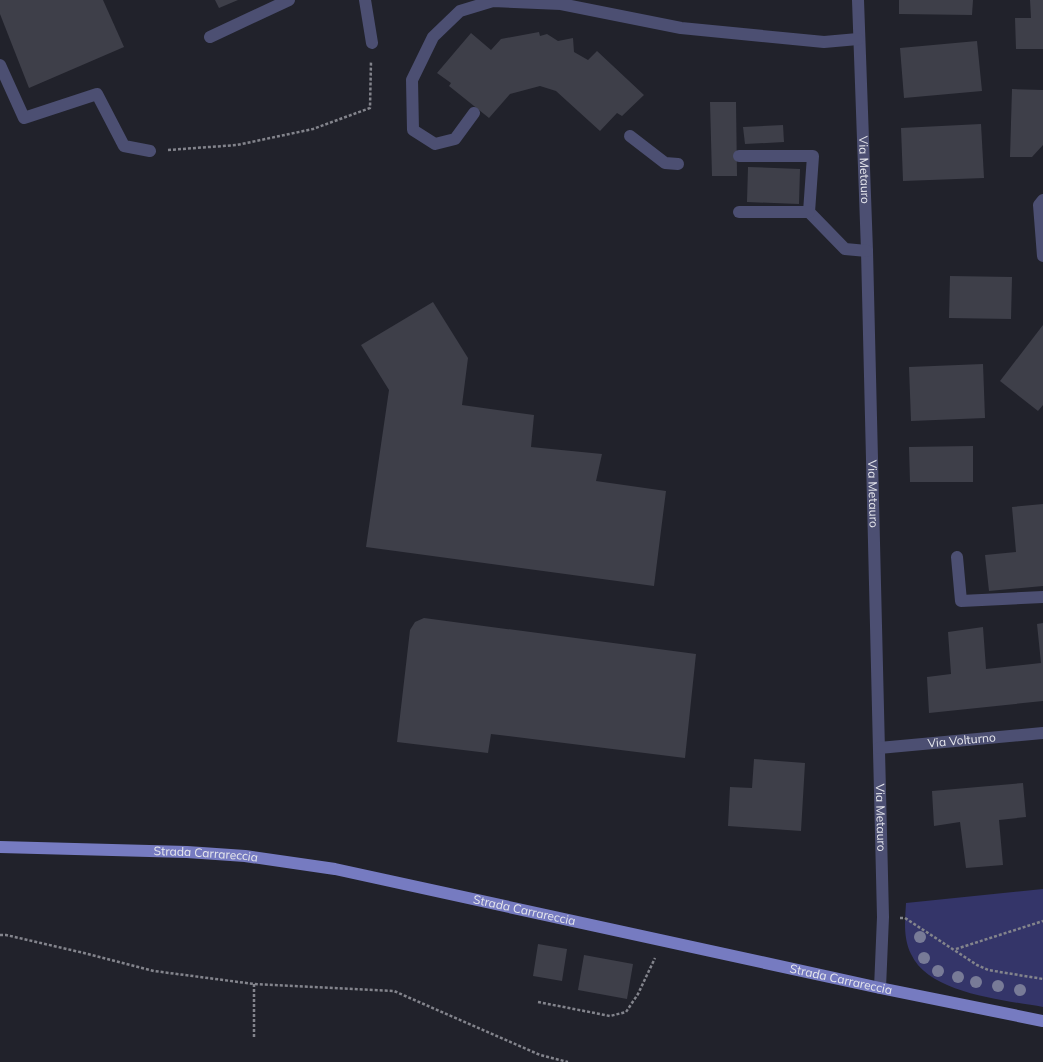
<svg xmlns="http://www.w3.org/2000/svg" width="1043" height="1062" viewBox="0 0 1043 1062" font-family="Mulish,sans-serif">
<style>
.green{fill:#343569}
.building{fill:#3e3f49}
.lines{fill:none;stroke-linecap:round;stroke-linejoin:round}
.path{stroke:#83848c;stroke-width:2.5;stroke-dasharray:3 2;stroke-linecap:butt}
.minor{stroke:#4c4f72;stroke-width:12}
.major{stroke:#767bc1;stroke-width:12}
.tree{fill:#787b97}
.labels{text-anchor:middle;stroke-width:3;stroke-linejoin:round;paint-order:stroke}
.street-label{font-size:12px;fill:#e6e7ed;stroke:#21222b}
</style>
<rect width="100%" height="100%" fill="#21222b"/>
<path class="green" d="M1043 889V1007C1005 1000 929 994 911 954 903 938 905 920 906 903Z"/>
<g class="building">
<path d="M0 0H103L124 47 29 88 0 14Z"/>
<path d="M215 0H238L219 8Z"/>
<path d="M899 0H973L972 15 899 14Z"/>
<path d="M1030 0H1043V49H1016L1015 18H1031Z"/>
<path d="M539 32 540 36 547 34 558 41 573 38 574 52 588 60 597 51 644 95 622 116 617 113 600 131 556 91 540 86 510 94 489 118 449 86 451 83 437 73 471 33 491 50 501 39Z"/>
<path d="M977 41 982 91 904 98 900 48Z"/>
<path d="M1012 89 1043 90V145L1032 157H1010Z"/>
<path d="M710 102H736L737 176H712Z"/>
<path d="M981 124 984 178 903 181 901 128Z"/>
<path d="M783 125 784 142 745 144 743 127Z"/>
<path d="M748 167 800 169 799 204 747 202Z"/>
<path d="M950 276 1012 277 1011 319 949 318Z"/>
<path d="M433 302 468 358 462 405 534 415 531 447 602 454 596 481 666 491 654 586 366 547 389 390 361 345Z"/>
<path d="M1043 325V405L1038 411 1000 381Z"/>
<path d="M983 364 985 418 911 421 909 367Z"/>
<path d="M973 446V482H910L909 447Z"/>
<path d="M1043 504V586L989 591 985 555 1016 552 1012 507Z"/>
<path d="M424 618 696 654 685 758 491 734 488 753 397 742 410 630 415 622Z"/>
<path d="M1043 623V701L929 713 927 677 951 674 948 632 983 627 986 669 1041 663 1037 624Z"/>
<path d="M754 759 805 763 801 831 728 826 730 787 752 788Z"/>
<path d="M1023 783 1026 817 999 820 1003 865 966 868 960 822 934 826 932 791Z"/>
<path d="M538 944 567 949 562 981 533 976Z"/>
<path d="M584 955 633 964 627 999 578 990Z"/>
</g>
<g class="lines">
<g class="path">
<path d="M168 150 237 145 313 129 370 108 371 61"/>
<path d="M900 918H905L977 965 988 970 1043 979"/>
<path d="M0 935H6L84 953 154 971 254 984 394 991 540 1055 568 1062"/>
<path d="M956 949 1043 921"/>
<path d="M254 984V1038"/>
<path d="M538 1002 610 1016 626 1012 638 994 655 958"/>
</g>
<g class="minor">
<path d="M365 0 372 43"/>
<path id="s1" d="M858 0 867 251 883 917 880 988"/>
<path d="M210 37 289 0"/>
<path d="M0 65 24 118 97 94 124 146 150 151"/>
<path d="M474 113 455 139 435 144 413 130 412 80 433 37 460 11 493 1 561 4 681 28 824 42 858 39"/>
<path d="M630 136 665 163 678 164"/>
<path d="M739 156H813L809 212 845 249 867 251"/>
<path d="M1043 200 1039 205 1043 256"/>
<path d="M739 212H809"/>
<path d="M957 557 961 601 1043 597"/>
<path id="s2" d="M879 748 1043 733"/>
</g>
<path class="major" id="s3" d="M0 847 187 852 245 856 335 869 880 988 1043 1021"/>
</g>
<g class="tree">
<circle cx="920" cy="937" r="6"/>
<circle cx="924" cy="958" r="6"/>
<circle cx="938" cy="971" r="6"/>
<circle cx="958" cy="977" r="6"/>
<circle cx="976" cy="982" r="6"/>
<circle cx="998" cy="986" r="6"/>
<circle cx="1020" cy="990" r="6"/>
</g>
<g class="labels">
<g class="street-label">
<text dy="4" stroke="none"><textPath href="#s1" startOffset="170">Via Metauro</textPath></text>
<text dy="4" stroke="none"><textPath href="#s1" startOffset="494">Via Metauro</textPath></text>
<text dy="4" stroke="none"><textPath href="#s2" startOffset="83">Via Volturno</textPath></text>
<text dy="4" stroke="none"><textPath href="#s1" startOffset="818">Via Metauro</textPath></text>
<text dy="4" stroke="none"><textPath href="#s3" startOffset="206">Strada Carrareccia</textPath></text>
<text dy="4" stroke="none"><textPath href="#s3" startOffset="530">Strada Carrareccia</textPath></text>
<text dy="4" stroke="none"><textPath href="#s3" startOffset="854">Strada Carrareccia</textPath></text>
</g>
</g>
</svg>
